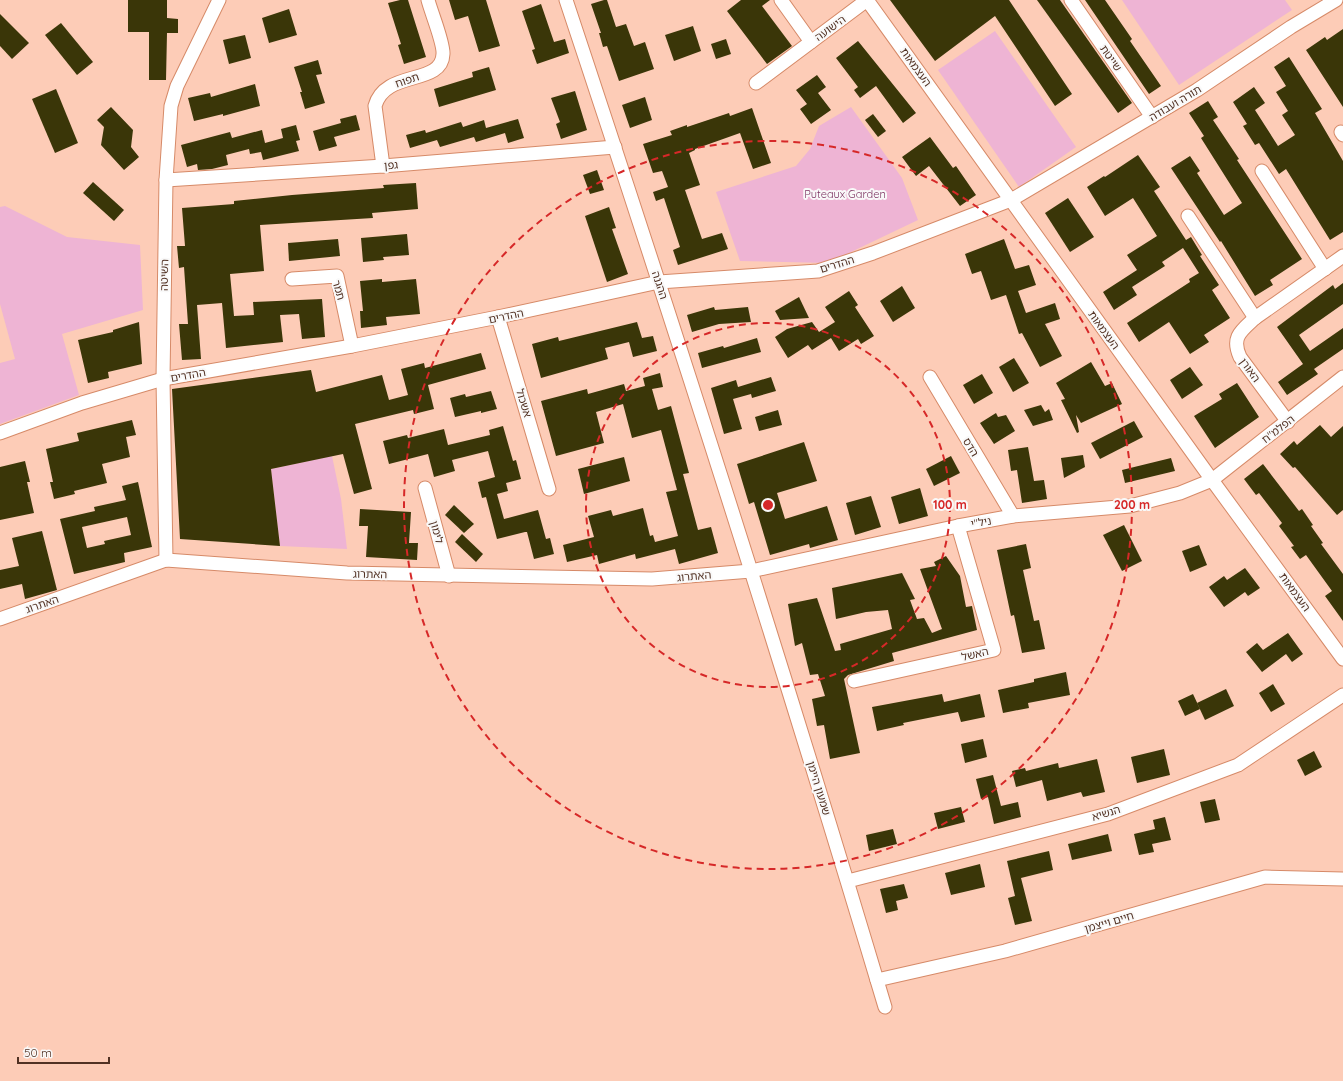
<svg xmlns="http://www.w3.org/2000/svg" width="1343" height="1081" viewBox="0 0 1343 1081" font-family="Quicksand,'Noto Sans Hebrew',sans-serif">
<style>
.green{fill:#eeb4d4}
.building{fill:#3a3608;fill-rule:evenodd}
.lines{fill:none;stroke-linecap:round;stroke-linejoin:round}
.minor-casing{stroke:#d68a68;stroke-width:15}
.minor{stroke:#fff;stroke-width:13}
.ring{fill:none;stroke:#d62828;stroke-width:2;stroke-dasharray:7 5}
.labels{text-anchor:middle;stroke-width:4;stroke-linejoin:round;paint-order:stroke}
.street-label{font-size:11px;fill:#513123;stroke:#f9f9f9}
.park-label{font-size:11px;fill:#7d3361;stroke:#f9f9f9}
.centre{fill:#d62828;stroke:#f9f9f9;stroke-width:2}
.ring-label{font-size:12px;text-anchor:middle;font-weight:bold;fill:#d62828;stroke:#f9f9f9;stroke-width:4;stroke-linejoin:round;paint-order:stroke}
</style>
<rect width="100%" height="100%" fill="#fdccb7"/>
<g class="green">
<path d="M1122 0H1285L1292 10 1179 85Z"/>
<path d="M995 31 1076 147 1019 187 938 70Z"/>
<path d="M851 107 902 178 918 220 828 263 740 261 716 192 796 166 810 149 819 126Z"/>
<path d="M5 206 67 237 140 245 143 310 62 334 79 395 0 424V363L15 359 0 304V207Z"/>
<path d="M332 456 341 499 347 549 280 546 271 469Z"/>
</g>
<g class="building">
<path d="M128 0H167V18L178 19V33H167L166 80H149V32H128Z"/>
<path d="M400 0H408L426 57 404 64 398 45 401 44 388 3Z"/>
<path d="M449 0H486L500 46 479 52 468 16 455 20Z"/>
<path d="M604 0H607L616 27 626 24 634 46 645 42 654 69 619 81 607 46 603 47 599 33H601L591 4Z"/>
<path d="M741 0H770L762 6 792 46 767 64 727 11Z"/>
<path d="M890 0H1009L1072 94 1055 106 995 16 935 61Z"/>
<path d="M1037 0H1060L1132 103 1118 113Z"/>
<path d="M1085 0H1105L1132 39 1130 41 1161 86 1149 94Z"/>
<path d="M541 4 554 42 565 39 569 53 537 64 532 50 535 49 522 11Z"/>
<path d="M289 9 297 35 269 43 262 18Z"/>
<path d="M0 14 29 43 12 59 0 46Z"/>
<path d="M61 23 93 62 77 75 45 35Z"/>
<path d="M693 26 701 51 674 61 665 35Z"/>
<path d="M1343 29V107L1306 50 1325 37 1327 40Z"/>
<path d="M245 35 251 58 229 64 223 40Z"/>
<path d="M726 39 731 54 716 59 711 44Z"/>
<path d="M858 41 916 113 903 123 876 86 860 98 854 90 858 87 836 58Z"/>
<path d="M1289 57 1322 109 1315 113 1343 161V232L1330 240 1286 169 1279 174 1259 143 1255 145 1243 126 1247 124 1233 102 1254 87 1265 103 1255 110 1278 146 1295 135 1282 115 1288 111 1276 92 1286 86 1274 67Z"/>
<path d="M318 60 322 74 316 75 325 103 305 109 300 92H302L294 67Z"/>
<path d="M489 67 496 90 439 107 434 89 473 77 472 72Z"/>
<path d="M817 75 826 87 818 93 831 110 811 124 800 109 807 104 796 90Z"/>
<path d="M255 84 260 106 223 116V114L194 121 188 98 210 93 211 97Z"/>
<path d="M56 89 78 143 55 153 32 99Z"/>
<path d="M575 91 587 130 561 139 556 124 560 122 551 98Z"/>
<path d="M645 97 652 120 630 128 622 105Z"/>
<path d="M1208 101 1218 117 1213 120 1239 159 1237 160 1302 259 1270 280 1273 285 1255 296 1221 241 1220 242 1171 168 1190 156 1200 171 1197 173 1224 215 1242 203 1201 138 1204 136 1189 113Z"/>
<path d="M111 107 133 130 131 147 139 157 124 170 101 145 104 127 97 120Z"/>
<path d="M752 108 771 163 753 169 740 133 695 149V150L689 153 700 185 685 190 702 239 722 233 728 249 678 265 673 250 680 247 664 198 656 201 653 192 668 187 662 171 653 173 643 144 672 135 670 131 687 125V127L729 113 730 116Z"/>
<path d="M873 114 886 131 878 137 865 120Z"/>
<path d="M356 115 360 130 334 137 337 146 319 151 313 131 341 123 340 119Z"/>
<path d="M518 119 524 138 508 143 505 133 476 142 474 137 440 147 437 140 410 148 406 135 425 130 426 133 461 122 463 127 484 120 486 128Z"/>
<path d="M296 125 300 140 296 141 299 151 263 160 261 152 250 154 249 149 226 155 228 165 212 169 198 170 197 164 187 167 181 145 230 132 232 138 262 130 265 143 283 138 281 129Z"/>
<path d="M930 137 953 168 956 166 976 195 960 206 929 166 916 176 902 157Z"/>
<path d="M1138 155 1160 187 1154 191 1186 240 1191 237 1202 255 1200 256 1219 285 1212 290 1230 318 1204 335 1209 342 1190 354 1169 322 1139 342 1127 323 1190 282 1189 279 1199 273 1183 248 1162 262 1165 266 1132 287 1137 295 1114 310 1103 292 1137 270 1127 255 1157 236 1133 198 1105 216 1087 187 1104 176 1105 177Z"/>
<path d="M597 170 604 190 590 194 583 175Z"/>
<path d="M93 182 124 210 114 221 83 193Z"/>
<path d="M416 183 418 209 372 213 373 218 260 225 264 271 230 274 234 316 254 315 253 302 322 299 325 337 302 339 299 314 280 315 283 342 226 348 222 303 197 305 201 359 182 360 179 324H188L184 267 179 268 177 246H185L182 208 234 204V201L292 195 384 188 383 185Z"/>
<path d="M1068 198 1094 237 1070 252 1045 213Z"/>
<path d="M609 207 616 228 612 229 628 274 607 282 585 216Z"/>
<path d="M407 234 409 255 383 257 384 260 363 262 361 238Z"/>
<path d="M338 239 340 256 289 261 288 243Z"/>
<path d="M1004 239 1015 269 1029 265 1036 285 1018 291 1026 313 1055 303 1060 319 1045 324 1062 356 1040 367 1022 333 1019 334 1006 295 991 300 981 271 972 274 965 254Z"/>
<path d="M382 279V282L416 279 420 314 386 317 387 325 361 328 360 311H363L360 281Z"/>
<path d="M1343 283V304L1299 335 1310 351 1343 328V349L1314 369 1318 374 1287 395 1278 382 1303 364 1277 327 1333 285 1335 289Z"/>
<path d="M902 286 915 308 893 322 880 301Z"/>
<path d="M849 291 858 305 855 307 874 336 861 344 858 339 839 351 831 338 812 350 808 345 788 358 775 337 787 329 812 322 819 332 835 322 825 307Z"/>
<path d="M799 297 809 318 780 320 775 311Z"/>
<path d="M714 307 715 310 748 307 751 322 719 324 692 332 687 315Z"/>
<path d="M139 322 142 364 108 372 109 378 88 383 78 340 113 332V330Z"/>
<path d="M637 322 642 338 653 336 657 351 633 357 629 342 605 348 608 359 541 378 532 344 558 337 559 341Z"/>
<path d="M757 338 761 352 702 368 698 353 723 346 724 348Z"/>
<path d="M481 353 486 369 428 385 434 409 414 414 413 410 355 424 372 489 354 494 343 454 271 469 280 546 180 539 172 389 311 370 316 392 382 375 389 400 408 395 401 369 424 363 425 368Z"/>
<path d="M1014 358 1029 383 1013 392 999 367Z"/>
<path d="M1091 362 1105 386 1112 383 1122 404 1081 423 1076 415 1079 432 1077 433 1061 400 1065 399 1056 383Z"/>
<path d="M1190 367 1203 385 1182 399 1170 380Z"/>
<path d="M660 373 663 387 652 389 658 410 671 406 689 473 683 474 698 530 711 527 718 553 679 564 675 549 636 559 635 554 599 564 597 555 567 562 563 545 594 537 588 516 611 510 613 516 643 508 650 536 653 535 655 542 678 536 666 492 677 490 661 430 632 438 623 404 596 412 604 443 556 456 541 401 587 389 588 394 624 384 626 391 645 386 643 378Z"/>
<path d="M982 374 993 393 974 404 963 385Z"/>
<path d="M771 377 776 391 752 398 751 394 733 399 742 429 724 434 711 388 736 380 738 387Z"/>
<path d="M1237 383 1259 417 1215 448 1194 416 1222 399 1219 394Z"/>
<path d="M491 391 497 409 481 413V411L455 417 450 398 465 394 466 397Z"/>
<path d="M1041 405 1045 412 1049 409 1053 420 1033 426 1024 410Z"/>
<path d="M778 410 782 425 759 431 755 417Z"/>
<path d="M996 413 998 417 1006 415 1015 431 994 444 980 423Z"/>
<path d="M132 420 136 435 126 437 130 457 102 464 107 483 74 491 75 494 54 499 50 482H53L46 449 79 441 77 433Z"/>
<path d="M1134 421 1143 437 1100 459 1091 443Z"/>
<path d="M1320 425 1331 437 1343 426V510L1337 515 1295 467 1293 468 1280 454 1294 441 1297 445Z"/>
<path d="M503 426 513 461 516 460 521 479 506 483 508 491 497 494 504 519 538 510 546 539 550 538 554 554 534 559 527 532H525L497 539 486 497 482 498 478 482 495 477 488 451 452 460 455 471 434 477 428 454 389 464 383 441 407 435 408 438 444 429 448 445 490 435 489 430Z"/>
<path d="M804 442 817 481 777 493 785 519 827 506 838 540 810 548 809 544 770 555 754 502 749 504 737 464Z"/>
<path d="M1028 447 1034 481 1044 480 1047 499 1022 503 1017 470 1011 471 1008 450Z"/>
<path d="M1083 455 1085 467 1064 478 1061 458Z"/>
<path d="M951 456 960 473 934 486 926 469Z"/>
<path d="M624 457 630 481 584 494 578 469Z"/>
<path d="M1171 458 1175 471 1125 483 1122 470Z"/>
<path d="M25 461 30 482H27L34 513 0 520V467Z"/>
<path d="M1263 464 1299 511 1302 509 1313 525 1311 526 1323 543 1321 544 1343 574V621L1325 596 1332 591 1306 555 1300 559 1291 547 1294 546 1279 526 1282 523 1259 493 1256 495 1244 479Z"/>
<path d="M138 482 152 547 124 553 125 562 74 574 60 519 95 511 94 507 126 500 122 486ZM127 517 131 535 104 541 105 544 87 548 82 527Z"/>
<path d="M920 488 928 516 899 524 891 497Z"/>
<path d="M871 496 881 527 855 535 846 503Z"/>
<path d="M454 505 474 524 464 533 445 515Z"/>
<path d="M360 509 411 512 409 543H418L417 560 366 557 368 526H359Z"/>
<path d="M1124 525 1142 561 1122 571 1103 535Z"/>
<path d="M42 531 57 590 25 599 22 584 0 589V570L19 566 12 538Z"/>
<path d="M462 534 483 554 476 562 455 542Z"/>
<path d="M1026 544 1031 568 1023 570 1034 621 1039 620 1045 649 1022 653 1014 615 1011 616 997 550Z"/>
<path d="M1199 545 1207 565 1190 572 1182 551Z"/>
<path d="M946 556 960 576 966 607 972 606 977 630 892 653 894 661 848 675 844 679 860 753 830 759 824 725 817 726 812 699 825 696 818 674 810 675 802 643 795 646 788 604 817 598 835 651 841 650 840 644 892 629 888 610 866 612 836 619 832 588 902 573 915 599 910 600 917 619 924 618 932 633 942 629 920 569 936 566 934 562Z"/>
<path d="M1245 568 1260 588 1248 596 1245 592 1224 607 1209 587 1224 576 1227 580Z"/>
<path d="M1288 633 1303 654 1292 662 1286 654 1262 672 1246 652 1257 643 1263 650Z"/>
<path d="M1066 672 1070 695 1028 703 1029 708 1003 713 998 690 1034 682V679Z"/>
<path d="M1273 684 1285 704 1271 712 1259 693Z"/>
<path d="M1226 689 1234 706 1205 720 1197 703Z"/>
<path d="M942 694 944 702 980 694 985 717 961 722 958 712 903 723 904 725 877 731 872 707Z"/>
<path d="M1193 694 1200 709 1185 716 1178 701Z"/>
<path d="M983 739 987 757 965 763 961 744Z"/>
<path d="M1164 749 1170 775 1137 783 1131 757Z"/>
<path d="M1314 751 1322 767 1305 776 1297 760Z"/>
<path d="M1097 759 1105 792 1083 797 1081 792 1047 801 1042 780 1016 787 1012 771 1025 768 1026 771 1058 763 1059 768Z"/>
<path d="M993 775 1001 806 1018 802 1021 817 994 824 988 797 981 799 976 779Z"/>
<path d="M1215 799 1220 820 1205 823 1200 802Z"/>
<path d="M961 807 965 822 938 829 934 813Z"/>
<path d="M1165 817 1171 840 1152 844 1154 852 1139 855 1134 834 1155 829 1153 820Z"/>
<path d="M893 829 897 844 869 851 866 835Z"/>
<path d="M1108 834 1112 851 1072 860 1068 844Z"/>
<path d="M1049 851 1053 870 1021 878 1032 921 1015 925 1008 898 1015 896 1007 861Z"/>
<path d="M980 864 985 887 951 895 945 873Z"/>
<path d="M904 884 908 898 896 901 898 910 886 913 880 889Z"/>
</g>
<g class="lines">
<defs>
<g id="minor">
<path d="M566 0C677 334 784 669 885 1007"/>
<path d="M781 0 811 42"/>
<path d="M1071 0 1152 117"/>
<path d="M756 83 867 0 1212 480 1343 659"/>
<path d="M1341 132 1343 135"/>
<path d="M383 166 375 106C385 69 442 86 443 54 444 43 431 12 428 0"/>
<path d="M1262 171 1325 269"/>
<path d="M166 180 383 166 615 147"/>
<path d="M1188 216 1255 318"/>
<path d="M292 279 337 276 352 346"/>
<path d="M498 317 549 489"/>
<path d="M930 377 1013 516"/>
<path d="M1288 422 1240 357C1231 337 1241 331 1255 318L1343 256"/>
<path d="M0 433 82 403 163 379 352 346 498 317 659 282 818 271 873 253 1011 200 1197 90 1291 27 1336 0"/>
<path d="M425 488 449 576"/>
<path d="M166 560 163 379 166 180 171 106 177 86 219 0"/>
<path d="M0 619 166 560 347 573 652 579 751 571 958 526 1013 516 1130 506 1180 493 1212 480 1343 377"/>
<path d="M854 681 994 650 958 526"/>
<path d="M848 881 1108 814 1238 765 1343 695"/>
<path d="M877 980 1005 951 1265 877 1343 879"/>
</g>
</defs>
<use href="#minor" class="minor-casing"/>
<use href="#minor" class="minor"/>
</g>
<g class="ring">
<circle cx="768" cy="505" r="182"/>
<circle cx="768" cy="505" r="364"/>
</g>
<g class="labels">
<g class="street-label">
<text transform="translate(830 28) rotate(-36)" y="4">הישועה</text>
<text transform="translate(1111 58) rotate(55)" y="4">שייטת</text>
<text transform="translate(916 67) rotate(54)" y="4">העצמאות</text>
<text transform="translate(407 80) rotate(-19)" y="4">תפוח</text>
<text transform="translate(1175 103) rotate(-31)" y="4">תורה ועבודה</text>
<text transform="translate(391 165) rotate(-5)" y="4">גפן</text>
<text transform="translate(837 264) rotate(-17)" y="4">ההדרים</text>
<text transform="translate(164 275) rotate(-89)" y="4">השיטה</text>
<text transform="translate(660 285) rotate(72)" y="4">ההגנה</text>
<text transform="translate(339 290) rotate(74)" y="4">תמר</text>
<text transform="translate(506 316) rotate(-12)" y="4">ההדרים</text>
<text transform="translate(1104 330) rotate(54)" y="4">העצמאות</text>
<text transform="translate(1250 370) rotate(54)" y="4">האורן</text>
<text transform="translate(188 375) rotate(-10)" y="4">ההדרים</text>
<text transform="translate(524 403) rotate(73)" y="4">אשכול</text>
<text transform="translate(1278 429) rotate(-38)" y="4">הפלמ"ח</text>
<text transform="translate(971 447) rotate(59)" y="4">הדס</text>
<text transform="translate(981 522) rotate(-10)" y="4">ניל"י</text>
<text transform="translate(437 532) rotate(74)" y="4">לימון</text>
<text transform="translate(370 574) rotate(1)" y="4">האתרוג</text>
<text transform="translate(694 576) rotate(-5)" y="4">האתרוג</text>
<text transform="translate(1295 592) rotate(54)" y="4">העצמאות</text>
<text transform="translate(42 604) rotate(-19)" y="4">האתרוג</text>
<text transform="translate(975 654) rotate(-13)" y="4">האשל</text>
<text transform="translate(819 788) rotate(73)" y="4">שמעון היימן</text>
<text transform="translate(1106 813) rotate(-17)" y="4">הנשיא</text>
<text transform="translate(1109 922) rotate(-16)" y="4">חיים וייצמן</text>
</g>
<g class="park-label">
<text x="845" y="198">Puteaux Garden</text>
</g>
</g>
<circle cx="768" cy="505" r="6" class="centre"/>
<g class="ring-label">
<text x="950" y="509">100 m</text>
<text x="1132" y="509">200 m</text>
</g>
<path d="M18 1057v6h91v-6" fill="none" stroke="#513123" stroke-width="2"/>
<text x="24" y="1057" font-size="12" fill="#513123" stroke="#f9f9f9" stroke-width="3" paint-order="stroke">50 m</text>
</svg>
